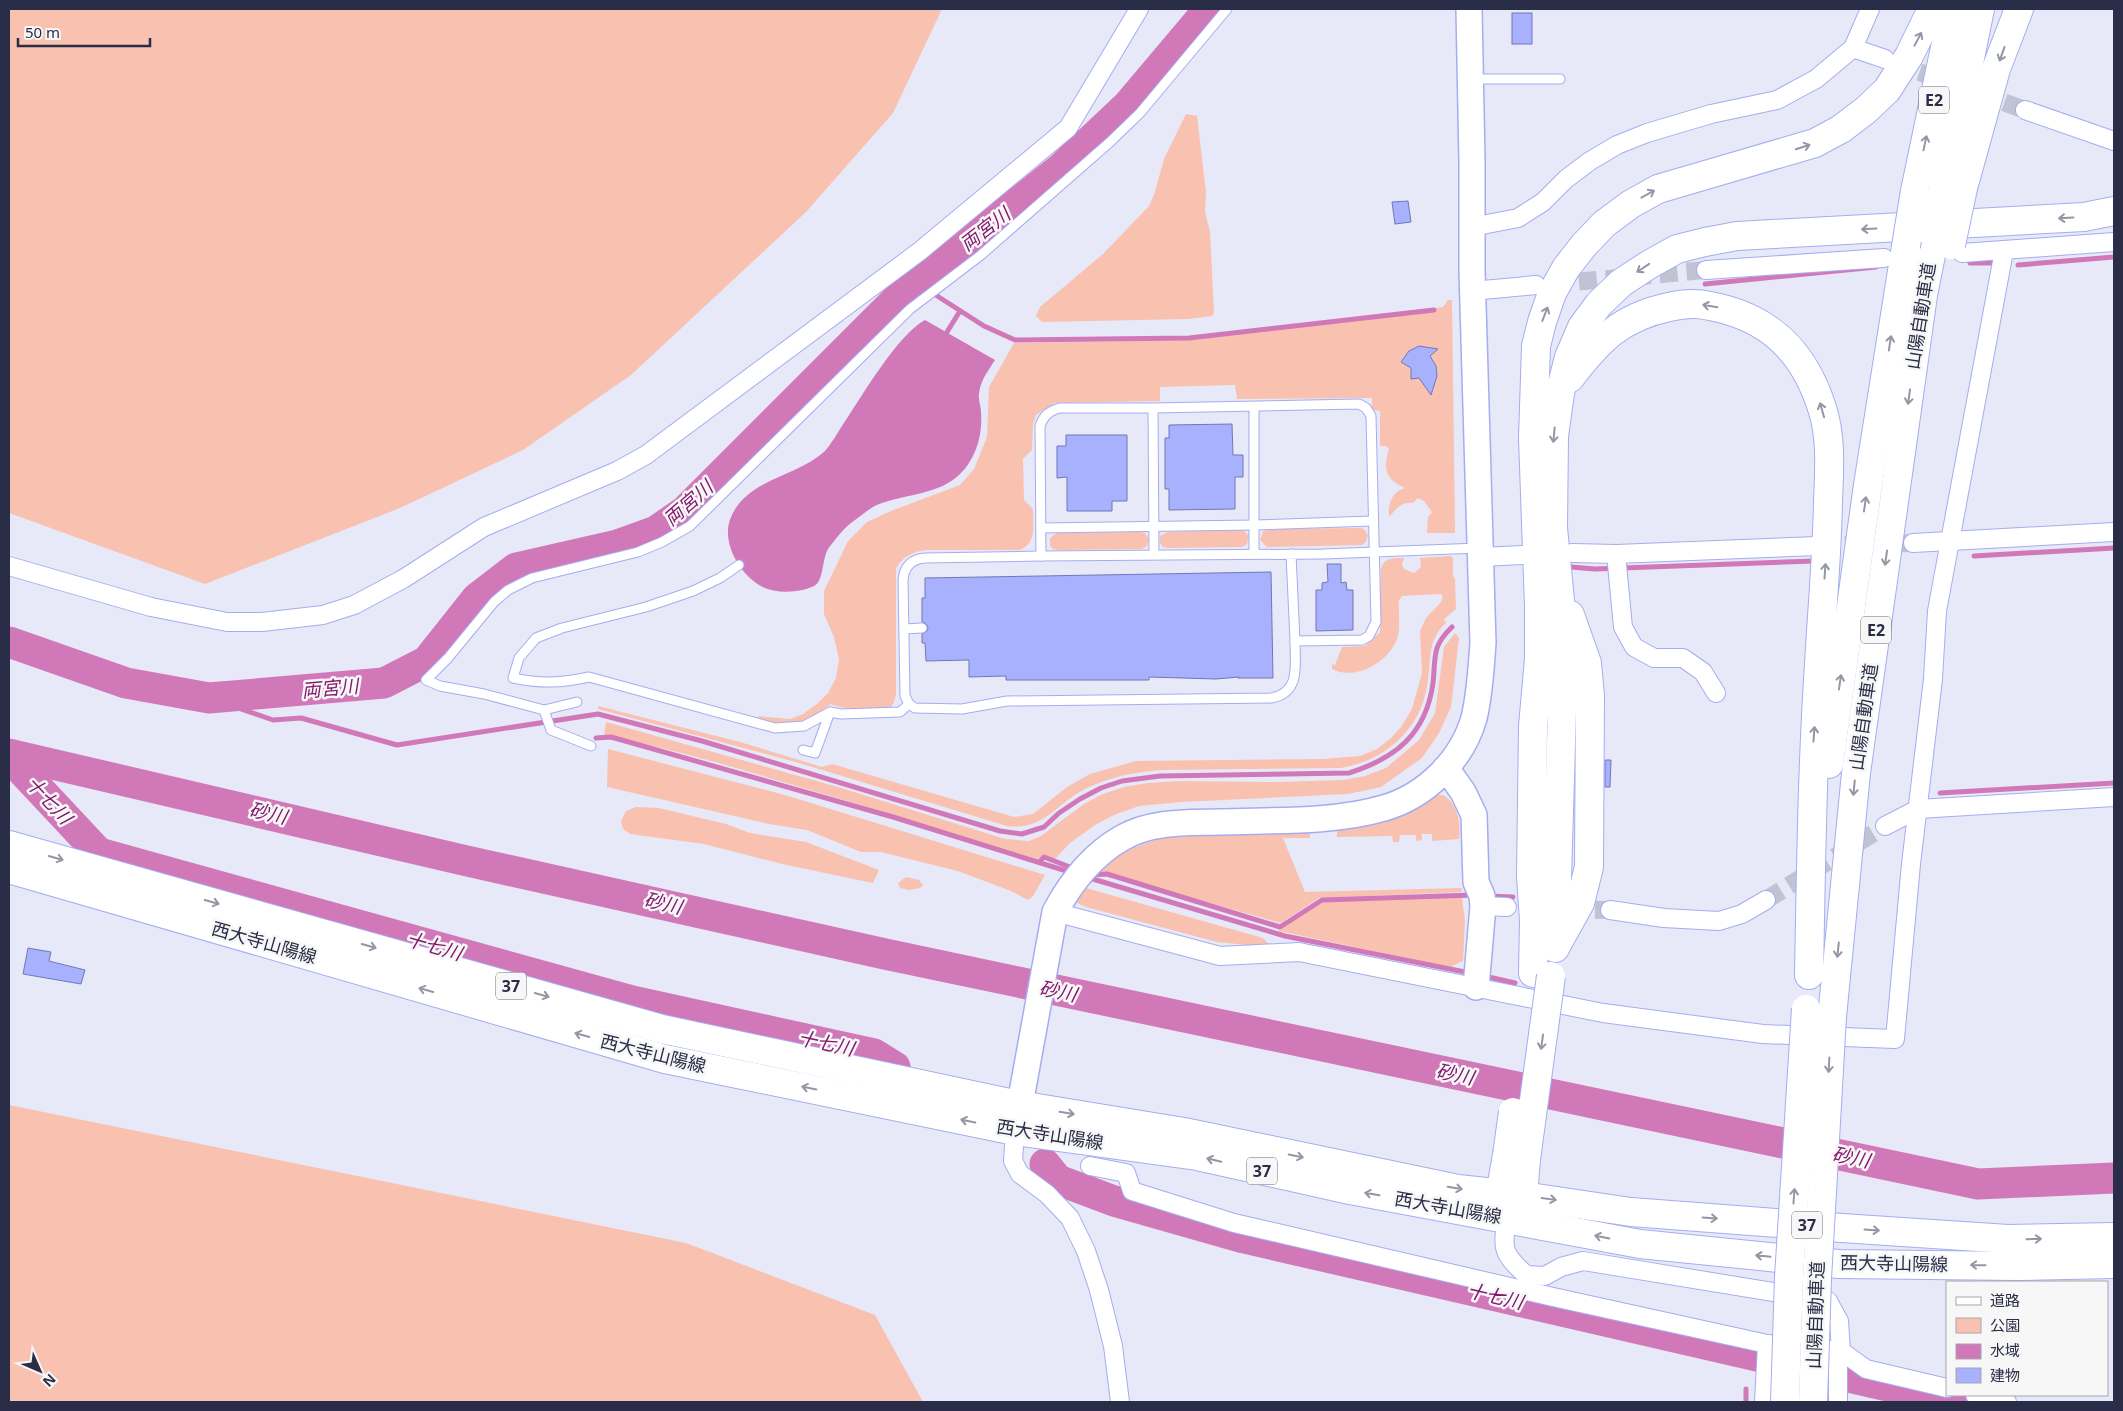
<svg xmlns="http://www.w3.org/2000/svg" width="2123" height="1411" viewBox="0 0 2123 1411" font-family="'Noto Sans','Noto Sans JP',sans-serif">
<style>
.green{fill:#f9c1b0}
.water{fill:#d178b8}
.lines{fill:none;stroke-linecap:round;stroke-linejoin:round}
.stream{stroke:#d178b8;stroke-width:5}
.river{stroke:#d178b8;stroke-width:31}
.building{fill:#a7b1fd;stroke:#7077b6}
.street-tunnel{stroke:#c1c3d5;stroke-width:18;stroke-dasharray:18 9;stroke-linecap:butt}
.lane-casing{stroke:#a4adf0;stroke-width:11}
.street-casing{stroke:#a4adf0;stroke-width:20}
.secondary-casing{stroke:#a4adf0;stroke-width:28}
.primary-casing{stroke:#a4adf0;stroke-width:30}
.highway-casing{stroke:#a4adf0;stroke-width:30}
.lane{stroke:#fff;stroke-width:9}
.street{stroke:#fff;stroke-width:18}
.secondary{stroke:#fff;stroke-width:25}
.primary{stroke:#fff;stroke-width:28}
.highway{stroke:#fff;stroke-width:28}
.highway-bridge-casing{stroke:#a4adf0;stroke-width:30;stroke-linecap:butt}
.highway-bridge{stroke:#fff;stroke-width:28}
.oneway{stroke:#9496a4}
.labels{text-anchor:middle;stroke-width:5;stroke-linejoin:round;paint-order:stroke}
.shield{fill:#f7f7f7;stroke:#686a7c;stroke-width:1}
.shield-label{font-size:16px;font-weight:bold;fill:#2a2d48}
.street-label{font-size:18px;fill:#2a2d48;stroke:#f7f7f7}
.water-label{font-size:19px;font-style:italic;fill:#84196e;stroke:#f7f7f7}
</style>
<rect width="100%" height="100%" fill="#e7e9f8"/>
<g class="green">
<path d="M9 9H942L893 113 806 212 631 375 523 450 400 508 205 584 9 513Z"/>
<path d="M1186 114 1197 116 1206 192 1205 212 1210 232 1214 313 1212 316 1188 319 1042 322 1036 316 1040 307 1103 254 1149 206 1154 195 1164 159Z"/>
<path d="M1448 300H1452L1455 533H1427L1428 517 1432 512 1424 501 1418 498 1413 503C1402 501 1396 509 1389 517 1388 504 1391 492 1405 488 1385 479 1383 469 1389 449L1386 446H1380V411L1372 410V398L1237 399 1235 385 1160 387V401L1055 403 1036 415 1033 425 1032 450 1023 459 1024 500 1033 509C1033 525 1037 543 1020 550H927C913 552 904 555 896 568V694C895 699 894 705 889 708 878 714 841 709 831 704 800 726 797 728 760 720L758 716 790 719 803 714 818 703 828 693 836 678 839 659 834 637 824 614V591L848 541 867 522 891 511 960 485 974 469 987 437 989 387 1014 343 1190 340 1443 307Z"/>
<path d="M1360 528 1364 529 1368 535 1366 542 1362 545 1267 547 1260 540 1263 531 1273 529Z"/>
<path d="M1240 530 1244 531 1249 536 1247 544 1242 547 1169 548 1163 547 1160 543V536L1168 532Z"/>
<path d="M1140 532 1145 533 1149 539 1147 546 1142 549 1059 550 1053 549 1050 546V538L1057 533Z"/>
<path d="M1450 556 1453 558V576L1455 579 1456 609 1444 619 1446 623C1428 639 1431 657 1428 679 1423 728 1387 760 1341 768L1161 770C1134 772 1110 777 1085 789 1056 804 1043 831 1007 826L799 763 598 709V706L740 742 822 767 832 764 1014 817 1033 814 1067 787 1090 774 1136 761 1323 759 1360 756 1377 749 1391 738 1401 727 1412 709 1422 673 1420 631 1426 618 1441 602 1443 596 1440 594 1402 596 1399 600C1398 612 1401 628 1397 639 1388 663 1355 681 1332 669V664L1335 665 1342 647 1365 646 1380 632 1381 569C1384 557 1393 558 1404 558L1402 565 1404 569 1414 573 1421 567 1420 558Z"/>
<path d="M1455 633 1459 638 1451 707 1439 733 1422 758 1381 787 1348 794 1181 802 1139 806 1114 815 1095 825 1070 843 1054 860 1043 855 1036 860C952 833 868 807 783 782 724 764 665 747 604 736L606 722 838 787 1005 839 1029 841 1041 836 1084 804 1103 794 1124 787 1147 783 1180 781 1278 782 1344 780 1365 776 1386 768 1419 740 1435 713 1444 647Z"/>
<path d="M608 749 785 795 1045 875 1033 896 1028 900 1011 891 958 871 881 852H861L807 830 769 824 607 787Z"/>
<path d="M1437 795H1443C1458 804 1461 823 1459 839L1432 841V834H1422V840L1416 841V835H1400L1399 842H1393L1392 836 1337 837V829C1360 826 1381 823 1403 814 1415 809 1424 799 1437 795Z"/>
<path d="M636 807 659 808 726 824 750 833 806 842 879 870 873 883 782 864 704 844 630 834 623 829 621 821 626 811Z"/>
<path d="M1310 830V838H1283L1305 892 1462 888 1461 892 1319 898 1281 923 1100 872C1143 822 1249 831 1310 830Z"/>
<path d="M906 877 919 880 923 885 920 888 909 890 900 888 898 883Z"/>
<path d="M1086 888 1263 938 1270 945 1267 947 1217 942 1086 907 1075 902Z"/>
<path d="M1460 896 1462 898 1465 920 1463 961 1450 967 1279 931V928L1324 901Z"/>
<path d="M9 1105 686 1243 875 1315 923 1402H9Z"/>
</g>
<path class="water" d="M925 320 995 360C988 371 980 381 979 394 978 400 981 406 981 412 983 434 976 459 959 475 939 494 908 494 882 503 871 506 860 517 851 523 843 529 834 541 828 549 822 559 824 581 814 586 797 594 770 594 756 583 737 569 721 540 731 517 748 478 797 477 825 451 831 444 837 434 842 426 861 398 897 335 925 320Z"/>
<g class="lines">
<g class="stream">
<path d="M1970 263H1997"/>
<path d="M2018 265 2114 257"/>
<path d="M917 283 984 326 1015 340 1189 338 1434 310"/>
<path d="M1705 284 1876 267"/>
<path d="M947 332 960 311"/>
<path d="M1974 556 2114 548"/>
<path d="M1571 567 1595 569 1814 561"/>
<path d="M209 698 273 720 301 718 397 745 598 714 702 741 1000 831 1022 834 1044 827 1059 813 1080 799 1101 788 1122 781 1160 776 1349 773C1396 758 1426 734 1433 683 1436 657 1431 647 1452 627"/>
<path d="M596 738 611 737 893 817 1073 873"/>
<path d="M1940 793 2114 783"/>
<path d="M1039 862 1044 857 1075 869"/>
<path d="M1090 875 1107 874 1280 927 1322 900 1473 895"/>
<path d="M1086 877 1285 936 1470 973"/>
<path d="M1488 896 1513 897"/>
<path d="M1484 976 1515 983"/>
<path d="M1746 1389V1402"/>
</g>
<g class="river">
<path d="M9 642 126 683 209 698 384 683 427 661 477 598 516 568 617 545 656 531 685 511 899 297 1060 169 1128 105 1209 9"/>
<path d="M9 754 467 861 885 954 1978 1184 2114 1178"/>
<path d="M9 757 99 853 632 1001 874 1054 895 1067"/>
<path d="M1045 1164 1058 1180 1114 1201 1244 1238 1957 1402"/>
</g>
</g>
<g class="building">
<rect x="1512" y="13" width="20" height="31"/>
<path d="M1408 201 1411 222 1395 224 1392 202Z"/>
<path d="M1419 346 1438 349 1430 356 1436 366 1437 376 1431 395 1419 378 1411 379V368L1401 362 1409 351Z"/>
<path d="M1232 424 1233 455H1243V477H1235V509L1169 510V489H1165V438H1169V425Z"/>
<path d="M1066 435H1127V501H1112V511H1067V477L1057 478V446H1066Z"/>
<path d="M1327 564H1341V583L1346 582 1347 590H1353V630L1316 631V590H1322V583L1328 582Z"/>
<path d="M1271 572 1273 678H1238L1239 677 1216 679 1149 677V680H1006V676L969 677V660L926 661 925 643H922V634L927 631 928 627 925 623 922 622V598H925V578Z"/>
<path d="M1605 760H1611L1610 787H1605Z"/>
<path d="M28 948 51 952 49 961 85 970 81 984 23 974Z"/>
</g>
<g class="lines">
<g class="street-tunnel">
<path d="M1894 63 1947 82"/>
<path d="M1979 93 2025 110"/>
<path d="M1552 284 1706 270"/>
<path d="M1818 546 1913 543"/>
<path d="M1766 900 1885 826"/>
<path d="M1568 909 1610 910"/>
</g>
<defs>
<g id="lane">
<path d="M1471 79H1560"/>
<path d="M1254 407V553"/>
<path d="M1153 408 1154 554"/>
<path d="M1041 528 1254 525 1372 521"/>
<path d="M1291 554 1295 641 1362 640 1369 636 1376 622 1371 416 1366 408 1359 404 1153 408H1060C1049 411 1044 415 1040 426L1041 556 1323 554 1479 548"/>
<path d="M1041 556 925 558C912 559 904 566 903 580L905 696 909 704 915 708 962 709 1007 701 1271 698C1301 693 1295 665 1295 641"/>
<path d="M739 565 720 578 693 591 646 607 562 628 536 638 519 658 513 678C541 684 561 683 589 677L775 728 804 726 830 712 841 714 900 712 909 704"/>
<path d="M904 629 922 628"/>
<path d="M577 702 544 710 551 730 591 746"/>
<path d="M544 710 484 694 440 686 426 680 448 658 494 602 508 590 532 578 638 552 662 542 690 526 910 309 981 255 1110 142 1140 113 1227 9"/>
<path d="M803 750 815 753 830 712"/>
</g>
<g id="street">
<path d="M1853 48 1885 59"/>
<path d="M2025 110 2114 141"/>
<path d="M1472 227 1518 218 1543 202 1566 179 1590 161 1617 145 1647 133 1711 114 1777 100 1816 79 1853 48 1870 9"/>
<path d="M1962 253 2114 242"/>
<path d="M1706 270 1884 258"/>
<path d="M1472 291 1536 285"/>
<path d="M1913 543 2114 532"/>
<path d="M1572 553 1616 554 1817 546"/>
<path d="M1616 554 1623 627 1634 647 1654 658H1683L1703 672 1716 693"/>
<path d="M1481 557 1523 555"/>
<path d="M9 566 151 607 227 622H262L323 615 354 605 403 579 484 527 617 471 646 455 920 251 1068 128 1139 9"/>
<path d="M1885 826 1918 809 2114 797"/>
<path d="M1483 906 1507 907"/>
<path d="M1610 910 1664 918 1719 921 1742 914 1766 900"/>
<path d="M1055 912 1220 956 1299 952 1603 1013 1763 1034 1895 1039 1911 864 1933 679 1937 611 2004 251"/>
<path d="M1015 1131 1013 1161 1020 1174 1047 1194 1070 1218 1086 1251 1099 1290 1113 1346 1120 1402"/>
<path d="M1090 1166 1126 1173 1132 1191 1234 1223 1553 1297 1767 1344 1841 1351 1866 1369 1947 1388"/>
<path d="M1507 1218C1502 1249 1502 1253 1526 1275L1545 1276 1561 1267 1583 1261 1828 1301 1839 1321 1841 1351 1838 1362V1402"/>
<path d="M1975 1395 2007 1402"/>
<path d="M1764 1402 1767 1344"/>
</g>
<g id="secondary">
<path d="M1446 768 1463 792 1474 815 1476 882 1482 896 1483 906 1476 987"/>
<path d="M1016 1126 1055 912C1071 882 1092 855 1122 838 1151 821 1186 823 1218 822 1271 820 1333 823 1384 808 1426 796 1462 760 1474 718 1480 694 1481 668 1483 643L1472 271V162L1469 9"/>
</g>
<g id="primary">
<path d="M9 845 662 1029 1019 1105 1184 1132 1458 1189 1523 1196 1631 1212 1842 1228 2008 1239 2114 1237"/>
<path d="M9 869 665 1059 1015 1131 1197 1156 1350 1190 1640 1244 1839 1264 2018 1266 2114 1264"/>
</g>
<g id="highway">
<path d="M1963 188 1996 69 2019 9"/>
<path d="M1915 191 1953 9"/>
<path d="M1943 191 1980 9"/>
<path d="M1570 378C1599 340 1621 317 1669 307 1682 304 1697 303 1710 306 1769 317 1804 351 1822 408 1832 438 1829 472 1828 502 1827 556 1822 610 1819 664 1812 768 1811 871 1809 975"/>
<path d="M1829 764 1868 485 1906 246"/>
<path d="M1556 946 1580 903 1589 867 1590 696 1587 663 1570 615"/>
<path d="M1555 948 1564 642 1553 528 1554 436 1560 393 1569 357 1582 327 1599 304 1621 283 1650 264 1677 249 1705 242 1737 236 2084 217 2114 211"/>
<path d="M1533 973 1534 921 1531 876 1533 726 1539 659V606L1533 438 1536 346 1542 322 1552 293 1566 268 1584 245 1604 224 1631 204 1658 189 1815 143 1841 129 1866 110 1887 90 1909 56 1932 9"/>
<path d="M1832 1017 1856 773 1923 295 1933 245"/>
<path d="M1507 1218 1500 1194 1507 1155"/>
<path d="M1507 1218 1523 1196 1526 1159"/>
</g>
</defs>
<use href="#lane" class="lane-casing"/>
<use href="#street" class="street-casing"/>
<use href="#secondary" class="secondary-casing"/>
<use href="#primary" class="primary-casing"/>
<use href="#highway" class="highway-casing"/>
<use href="#lane" class="lane"/>
<use href="#street" class="street"/>
<use href="#secondary" class="secondary"/>
<use href="#primary" class="primary"/>
<use href="#highway" class="highway"/>
<defs>
<g id="highway-bridge">
<path d="M1934 236 1943 191"/>
<path d="M1951 245 1963 188"/>
<path d="M1906 246 1915 191"/>
<path d="M1507 1155 1513 1112"/>
<path d="M1526 1159 1551 976"/>
<path d="M1785 1402 1789 1277 1806 1009"/>
<path d="M1813 1402 1817 1279 1832 1017"/>
</g>
</defs>
<use href="#highway-bridge" class="highway-bridge-casing"/>
<use href="#highway-bridge" class="highway-bridge"/>
</g>
<defs><path id="oneway-shaft" d="M-6 0H5M1.5-3L5.5 0L1.5 3" fill="none" stroke-width="1.6" stroke-linecap="round" stroke-linejoin="round" transform="scale(1.25)"/></defs>
<g class="oneway">
<use href="#oneway-shaft" transform="translate(1918 39) rotate(-62)"/>
<use href="#oneway-shaft" transform="translate(2002 54) rotate(110)"/>
<use href="#oneway-shaft" transform="translate(1925 143) rotate(-78)"/>
<use href="#oneway-shaft" transform="translate(1803 147) rotate(-18)"/>
<use href="#oneway-shaft" transform="translate(1648 194) rotate(-29)"/>
<use href="#oneway-shaft" transform="translate(2066 218) rotate(177)"/>
<use href="#oneway-shaft" transform="translate(1869 229) rotate(177)"/>
<use href="#oneway-shaft" transform="translate(1643 268) rotate(146)"/>
<use href="#oneway-shaft" transform="translate(1710 306) rotate(-171)"/>
<use href="#oneway-shaft" transform="translate(1545 314) rotate(-69)"/>
<use href="#oneway-shaft" transform="translate(1890 343) rotate(-81)"/>
<use href="#oneway-shaft" transform="translate(1909 397) rotate(98)"/>
<use href="#oneway-shaft" transform="translate(1822 410) rotate(-106)"/>
<use href="#oneway-shaft" transform="translate(1554 435) rotate(95)"/>
<use href="#oneway-shaft" transform="translate(1865 504) rotate(-82)"/>
<use href="#oneway-shaft" transform="translate(1886 558) rotate(98)"/>
<use href="#oneway-shaft" transform="translate(1825 571) rotate(-86)"/>
<use href="#oneway-shaft" transform="translate(1840 682) rotate(-82)"/>
<use href="#oneway-shaft" transform="translate(1814 734) rotate(-86)"/>
<use href="#oneway-shaft" transform="translate(1854 788) rotate(96)"/>
<use href="#oneway-shaft" transform="translate(56 858) rotate(16)"/>
<use href="#oneway-shaft" transform="translate(212 902) rotate(16)"/>
<use href="#oneway-shaft" transform="translate(369 946) rotate(16)"/>
<use href="#oneway-shaft" transform="translate(1838 950) rotate(96)"/>
<use href="#oneway-shaft" transform="translate(426 990) rotate(-164)"/>
<use href="#oneway-shaft" transform="translate(542 995) rotate(16)"/>
<use href="#oneway-shaft" transform="translate(582 1035) rotate(-164)"/>
<use href="#oneway-shaft" transform="translate(1542 1042) rotate(98)"/>
<use href="#oneway-shaft" transform="translate(1829 1065) rotate(93)"/>
<use href="#oneway-shaft" transform="translate(809 1088) rotate(-168)"/>
<use href="#oneway-shaft" transform="translate(1067 1113) rotate(9)"/>
<use href="#oneway-shaft" transform="translate(968 1121) rotate(-168)"/>
<use href="#oneway-shaft" transform="translate(1296 1156) rotate(12)"/>
<use href="#oneway-shaft" transform="translate(1214 1160) rotate(-167)"/>
<use href="#oneway-shaft" transform="translate(1455 1188) rotate(10)"/>
<use href="#oneway-shaft" transform="translate(1372 1194) rotate(-170)"/>
<use href="#oneway-shaft" transform="translate(1794 1196) rotate(-86)"/>
<use href="#oneway-shaft" transform="translate(1549 1199) rotate(8)"/>
<use href="#oneway-shaft" transform="translate(1710 1218) rotate(4)"/>
<use href="#oneway-shaft" transform="translate(1872 1230) rotate(4)"/>
<use href="#oneway-shaft" transform="translate(1602 1237) rotate(-169)"/>
<use href="#oneway-shaft" transform="translate(2034 1239) rotate(-1)"/>
<use href="#oneway-shaft" transform="translate(1763 1256) rotate(-174)"/>
<use href="#oneway-shaft" transform="translate(1978 1265) rotate(-179)"/>
</g>
<g class="labels">
<g class="shield">
<rect x="1919" y="86.5" width="30" height="27" rx="4"/>
<rect x="1861" y="616.5" width="30" height="27" rx="4"/>
<rect x="496" y="972.5" width="30" height="27" rx="4"/>
<rect x="1247" y="1157.5" width="30" height="27" rx="4"/>
<rect x="1792" y="1211.5" width="30" height="27" rx="4"/>
</g>
<g class="shield-label">
<text x="1934" y="106">E2</text>
<text x="1876" y="636">E2</text>
<text x="511" y="992">37</text>
<text x="1262" y="1177">37</text>
<text x="1807" y="1231">37</text>
</g>
<g class="street-label">
<text transform="translate(1921 316) rotate(-81)" y="6">山陽自動車道</text>
<text transform="translate(1864 717) rotate(-82)" y="6">山陽自動車道</text>
<text transform="translate(264 943) rotate(16)" y="6">西大寺山陽線</text>
<text transform="translate(653 1054) rotate(14)" y="6">西大寺山陽線</text>
<text transform="translate(1050 1135) rotate(9)" y="6">西大寺山陽線</text>
<text transform="translate(1448 1208) rotate(10)" y="6">西大寺山陽線</text>
<text transform="translate(1894 1264) rotate(1)" y="6">西大寺山陽線</text>
<text transform="translate(1816 1315) rotate(-88)" y="6">山陽自動車道</text>
</g>
<g class="water-label">
<text transform="translate(985 229) rotate(-38)" y="7">両宮川</text>
<text transform="translate(688 503) rotate(-41)" y="7">両宮川</text>
<text transform="translate(330 688) rotate(-5)" y="7">両宮川</text>
<text transform="translate(49 800) rotate(47)" y="7">十七川</text>
<text transform="translate(268 813) rotate(13)" y="7">砂川</text>
<text transform="translate(663 903) rotate(13)" y="7">砂川</text>
<text transform="translate(434 946) rotate(16)" y="7">十七川</text>
<text transform="translate(1058 991) rotate(12)" y="7">砂川</text>
<text transform="translate(826 1043) rotate(12)" y="7">十七川</text>
<text transform="translate(1455 1074) rotate(12)" y="7">砂川</text>
<text transform="translate(1851 1157) rotate(12)" y="7">砂川</text>
<text transform="translate(1495 1296) rotate(13)" y="7">十七川</text>
</g>
</g>
<rect width="2123" height="1411" fill="none" stroke="#2a2d48" stroke-width="20"/>
<rect x="1946" y="1281" width="162" height="115" fill="#f7f7f7" stroke="#a5a6b1"/>
<rect x="1956" y="1297" width="25" height="8" fill="#ffffff" stroke="#a5a6b1"/>
<text x="1990" y="1306" font-size="15" fill="#2a2d48">道路</text>
<rect x="1956" y="1318" width="25" height="15" fill="#f9c1b0" stroke="#a5a6b1"/>
<text x="1990" y="1331" font-size="15" fill="#2a2d48">公園</text>
<rect x="1956" y="1344" width="25" height="15" fill="#d178b8" stroke="#a5a6b1"/>
<text x="1990" y="1356" font-size="15" fill="#2a2d48">水域</text>
<rect x="1956" y="1368" width="25" height="15" fill="#a7b1fd" stroke="#a5a6b1"/>
<text x="1990" y="1381" font-size="15" fill="#2a2d48">建物</text>
<g transform="translate(40 1371) rotate(135)" stroke="#f7f7f7" stroke-width="4" paint-order="stroke">
<path d="M0-4L9 19L0 12L-9 19Z" fill="#2a2d48"/>
<text y="-8" font-size="14" font-weight="bold" text-anchor="middle" fill="#2a2d48">N</text>
</g>
<path d="M18 38v8h132v-8" fill="none" stroke="#2a2d48" stroke-width="2.5"/>
<text x="25" y="38" font-size="15" fill="#2a2d48" stroke="#f7f7f7" stroke-width="4" paint-order="stroke">50 m</text>
</svg>
